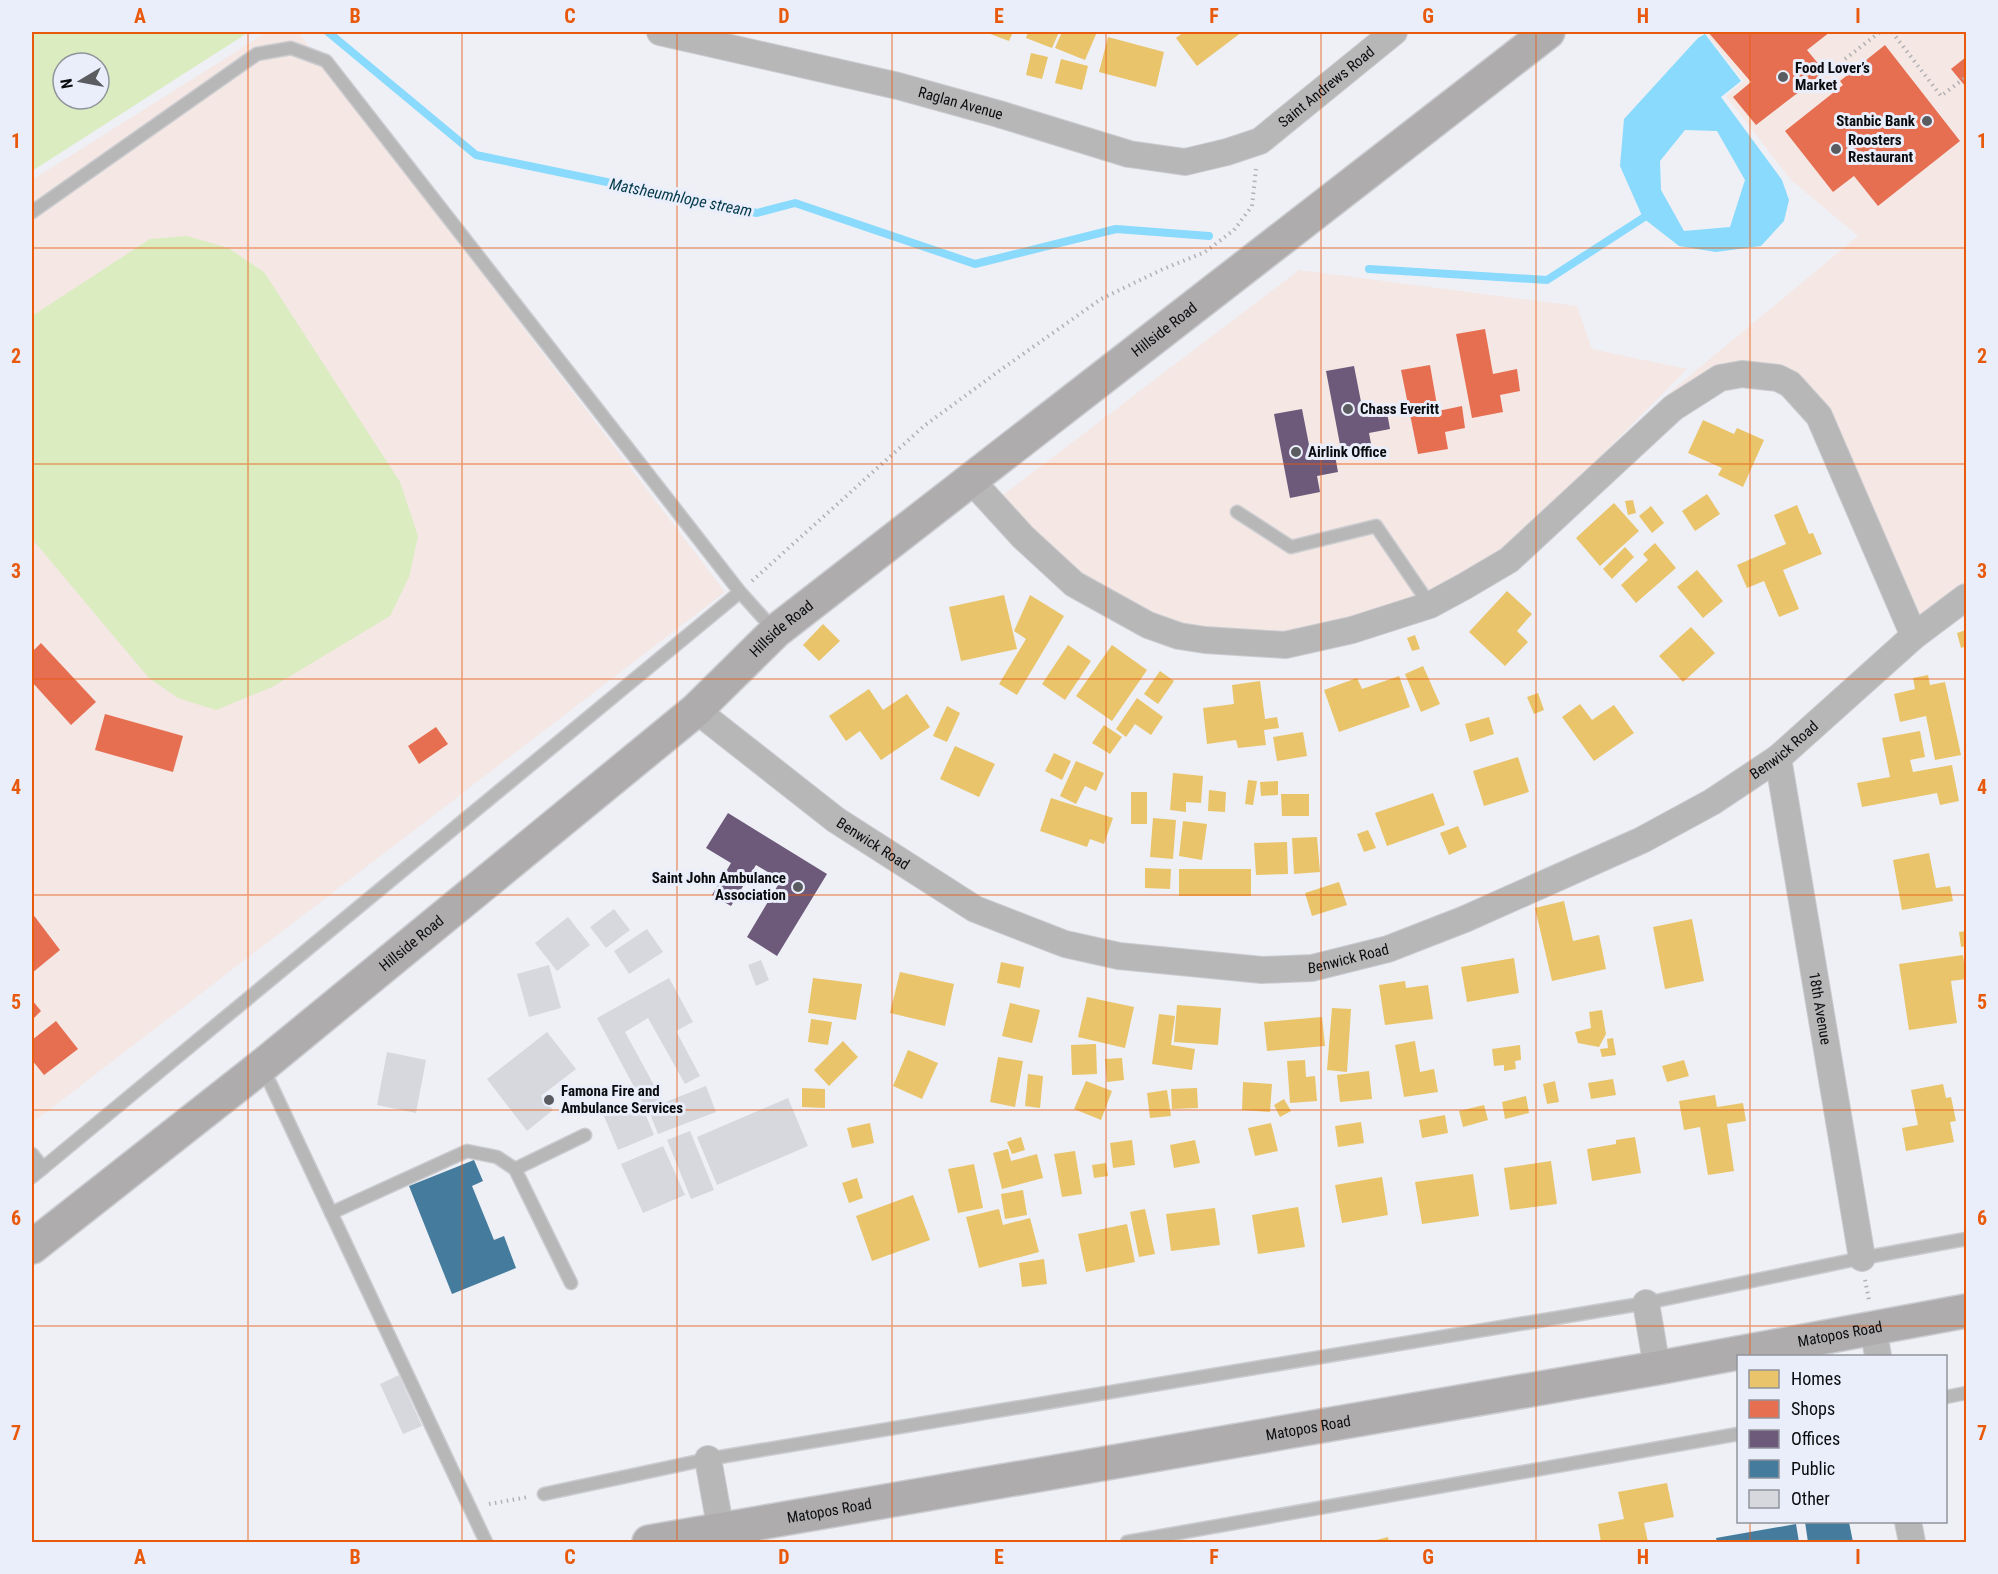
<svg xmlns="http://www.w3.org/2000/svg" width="1998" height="1574" viewBox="0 0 1998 1574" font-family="'Roboto Condensed',sans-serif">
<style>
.commercial{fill:#f4e7e4}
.green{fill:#daecc0;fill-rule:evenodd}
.water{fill:#89dafc;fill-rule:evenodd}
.homes{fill:#e9c46a}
.shops{fill:#e76f51}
.offices{fill:#6d597a}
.public{fill:#457b9d}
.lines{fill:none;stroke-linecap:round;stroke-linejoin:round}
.stream{stroke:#89dafc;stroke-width:8}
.building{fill:#d6d8dd}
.lane-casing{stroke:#cbccd0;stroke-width:15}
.street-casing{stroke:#cbccd0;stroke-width:28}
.secondary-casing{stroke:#cbccd0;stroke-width:36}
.path{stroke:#b2b1b4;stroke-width:4;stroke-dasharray:1.5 4.5;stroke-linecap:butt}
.lane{stroke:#b8b7b8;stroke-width:12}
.street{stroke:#b8b7b8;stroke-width:26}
.secondary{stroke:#aeacad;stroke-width:33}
.grid{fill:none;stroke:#e8590c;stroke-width:1.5;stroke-opacity:0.55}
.poi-dot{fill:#5a5c60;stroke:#eaeefa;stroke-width:2}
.labels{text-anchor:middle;stroke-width:6;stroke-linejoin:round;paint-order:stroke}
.poi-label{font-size:15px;font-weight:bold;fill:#0b0c0f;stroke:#eaeefa;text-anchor:start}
.street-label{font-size:15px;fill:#0b0c0f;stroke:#eaeefa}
.water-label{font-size:16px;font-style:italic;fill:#02394b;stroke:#eaeefa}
.neatline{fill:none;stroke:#e8590c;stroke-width:2}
.grid-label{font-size:20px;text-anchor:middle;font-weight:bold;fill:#e8590c}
</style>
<rect width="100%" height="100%" fill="#eef0f6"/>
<g class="commercial">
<path d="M267 32H298L725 592 32 1123V180Z"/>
<path d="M1696 32H1966V607L1926 639 1820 403 1717 374 1664 397 1858 236 1791 180 1726 96 1744 81 1705 32 1699 35Z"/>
<path d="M1299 270 1577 306 1592 349 1687 369 1505 553 1427 598 1283 637 1219 634 1150 617 1076 576 999 498Z"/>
</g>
<g class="green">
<path d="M32 32H249L32 171ZM63 63H99V99H63Z"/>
<path d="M187 236 228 248 264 272 400 482 418 536 409 577 390 616 272 687 216 710 178 698 149 678 32 539V316L150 239Z"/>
</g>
<path class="water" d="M1705 34 1741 81 1721 97 1782 180 1789 200 1784 221 1761 246 1716 252 1679 246 1643 218 1620 166 1624 119 1698 38ZM1685 130 1717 131 1745 180 1730 227 1684 231 1661 190 1660 161Z"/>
<g class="homes">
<path d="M985 32H1013L1009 41Z"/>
<path d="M1028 32H1059L1052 48 1026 38Z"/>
<path d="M1062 32H1097L1085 60 1055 48Z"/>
<path d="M1184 32H1242L1197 66 1176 38Z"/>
<path d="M1108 37 1164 52 1156 87 1099 72Z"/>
<path d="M1031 53 1048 57 1042 79 1026 75Z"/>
<path d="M1061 59 1088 66 1082 90 1055 83Z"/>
<path d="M1703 420 1734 434 1737 428 1764 440 1743 487 1718 475 1722 468 1688 453Z"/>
<path d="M1707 494 1720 514 1695 531 1682 511Z"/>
<path d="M1633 500 1636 513 1628 515 1625 501Z"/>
<path d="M1614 503 1639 531 1600 566 1576 538Z"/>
<path d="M1797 505 1809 534 1813 533 1822 554 1783 570 1799 609 1779 617 1764 581 1747 588 1737 565 1786 544 1774 515Z"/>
<path d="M1651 506 1664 523 1652 533 1639 516Z"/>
<path d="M1655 543 1676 568 1636 603 1621 585 1648 560 1643 554Z"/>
<path d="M1625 547 1634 557 1612 579 1603 569Z"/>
<path d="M1697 570 1723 601 1703 618 1677 587Z"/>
<path d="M1507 591 1532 614 1517 631 1528 642 1505 666 1469 632Z"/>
<path d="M1004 595 1017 649 961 661 949 607Z"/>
<path d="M1030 595 1064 616 1017 695 999 684 1026 639 1014 631Z"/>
<path d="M823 624 840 641 819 661 803 645Z"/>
<path d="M1691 627 1715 653 1683 682 1659 656Z"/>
<path d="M1966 630V646L1961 648 1957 633Z"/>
<path d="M1415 635 1420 649 1412 651 1407 638Z"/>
<path d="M1068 645 1091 661 1065 700 1042 684Z"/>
<path d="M1112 645 1147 670 1112 721 1076 696Z"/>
<path d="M1423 666 1440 704 1421 712 1405 674Z"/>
<path d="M1160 671 1174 681 1158 704 1144 694Z"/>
<path d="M1928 675 1930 685 1945 682 1961 755 1935 760 1926 716 1900 722 1894 694 1915 689 1913 678Z"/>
<path d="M1399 676 1410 707 1339 732 1324 690 1357 678 1362 689Z"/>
<path d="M1260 681 1265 719 1277 717 1279 728 1264 730 1266 745 1238 748 1236 740 1207 744 1203 708 1234 704 1232 685Z"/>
<path d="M869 689 883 710 907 694 930 727 881 760 860 731 846 741 829 716Z"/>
<path d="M1538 693 1544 710 1534 714 1527 697Z"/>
<path d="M1137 698 1163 717 1151 735 1135 724 1126 737 1116 729Z"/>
<path d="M1580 704 1592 720 1614 705 1634 733 1594 761 1562 717Z"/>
<path d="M947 706 960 713 947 742 933 736Z"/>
<path d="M1489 717 1494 734 1470 742 1465 724Z"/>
<path d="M1104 725 1122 737 1110 754 1092 743Z"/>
<path d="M1920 731 1925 757 1910 760 1913 772 1952 765 1959 801 1940 805 1937 793 1862 807 1857 783 1890 777 1882 738Z"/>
<path d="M1303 732 1307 756 1277 761 1273 737Z"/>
<path d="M955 746 995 764 979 797 940 779Z"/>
<path d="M1054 753 1071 761 1062 780 1045 771Z"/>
<path d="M1518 757 1529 792 1484 806 1473 771Z"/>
<path d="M1076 761 1104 773 1096 791 1085 786 1076 804 1060 796Z"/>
<path d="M1173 773 1203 776 1201 803 1186 802V812L1170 810Z"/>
<path d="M1248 780 1257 781 1253 805 1245 804Z"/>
<path d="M1278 781V795L1261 796 1260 782Z"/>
<path d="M1209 790 1226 792 1225 812 1208 811Z"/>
<rect x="1131" y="792" width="16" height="32"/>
<path d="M1433 793 1445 825 1387 846 1375 813Z"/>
<path d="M1281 794H1309V816H1282Z"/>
<path d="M1051 798 1113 818 1104 844 1090 839 1087 847 1040 831Z"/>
<path d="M1153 818 1176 820 1173 859 1150 857Z"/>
<path d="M1183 821 1207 824 1202 860 1179 856Z"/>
<path d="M1458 826 1467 847 1449 855 1440 833Z"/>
<path d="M1368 830 1376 848 1364 852 1357 834Z"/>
<path d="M1317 837 1320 872 1294 874 1292 838Z"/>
<path d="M1287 842 1288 874 1256 875 1254 843Z"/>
<path d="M1929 853 1936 888 1950 886 1953 901 1902 910 1893 860Z"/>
<path d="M1145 868 1171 869 1170 889 1145 888Z"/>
<rect x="1179" y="869" width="72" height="27"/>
<path d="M1339 882 1347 905 1312 916 1305 893Z"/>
<path d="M1564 901 1573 941 1599 935 1606 969 1552 981 1535 908Z"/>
<path d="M1692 919 1704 981 1665 989 1653 927Z"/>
<path d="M1966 931V946L1961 947 1959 932Z"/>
<path d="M1963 955 1966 979 1951 981 1957 1023 1909 1030 1899 964Z"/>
<path d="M1514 958 1519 993 1467 1002 1461 967Z"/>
<path d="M1001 962 1024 967 1020 988 997 983Z"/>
<path d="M900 972 954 984 945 1026 890 1013Z"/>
<path d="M813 978 862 984 856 1020 808 1013Z"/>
<path d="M1405 981 1406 988 1428 985 1433 1019 1385 1025 1379 985Z"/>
<path d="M1087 997 1134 1007 1125 1048 1078 1037Z"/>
<path d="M1010 1003 1040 1010 1032 1043 1002 1036Z"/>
<path d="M1177 1005 1221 1008 1218 1045 1174 1042Z"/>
<path d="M1332 1008 1351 1009 1347 1072 1327 1070Z"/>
<path d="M1602 1010 1606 1034 1599 1047 1578 1043 1575 1032 1591 1028 1589 1012Z"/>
<path d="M1159 1014 1175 1016 1171 1045 1195 1049 1192 1070 1152 1064Z"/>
<path d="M1322 1017 1325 1046 1267 1051 1264 1022Z"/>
<path d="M811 1019 832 1022 828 1045 808 1042Z"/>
<path d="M1613 1038 1616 1055 1602 1057 1600 1049 1608 1048 1607 1039Z"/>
<path d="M843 1041 858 1057 829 1086 814 1070Z"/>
<path d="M1415 1041 1420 1072 1434 1069 1438 1092 1404 1097 1395 1045Z"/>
<path d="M1096 1044 1097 1074 1072 1075 1071 1045Z"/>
<path d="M1520 1045 1521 1060 1515 1061 1516 1069 1504 1071V1065L1494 1066 1492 1049Z"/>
<path d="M908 1050 938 1063 922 1099 893 1086Z"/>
<path d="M998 1057 1023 1061 1015 1107 990 1102Z"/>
<path d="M1122 1058 1124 1080 1107 1082 1105 1059Z"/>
<path d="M1305 1060 1306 1077 1315 1076 1317 1101 1290 1103 1287 1061Z"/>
<path d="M1684 1060 1689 1076 1667 1082 1662 1066Z"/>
<path d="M1369 1071 1372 1099 1340 1102 1337 1075Z"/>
<path d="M1028 1074 1043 1076 1040 1108 1025 1106Z"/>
<path d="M1613 1079 1616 1095 1591 1099 1588 1083Z"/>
<path d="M1086 1081 1112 1091 1101 1120 1074 1109Z"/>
<path d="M1555 1081 1559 1102 1547 1104 1543 1084Z"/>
<path d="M1243 1082 1272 1084 1270 1112 1242 1110Z"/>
<path d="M1943 1084 1946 1098 1951 1097 1956 1121 1950 1122 1954 1142 1906 1151 1902 1128 1918 1125 1911 1090Z"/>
<path d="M802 1088 825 1089V1108L802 1107Z"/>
<path d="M1197 1088 1198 1108 1172 1109 1171 1089Z"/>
<path d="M1167 1090 1171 1116 1150 1118 1147 1093Z"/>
<path d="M1715 1095 1717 1107 1743 1103 1746 1121 1727 1124 1734 1171 1708 1175 1700 1127 1684 1130 1679 1101Z"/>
<path d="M1526 1096 1529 1113 1505 1119 1502 1102Z"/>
<path d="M1284 1099 1291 1111 1280 1117 1274 1105Z"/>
<path d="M1484 1105 1488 1120 1463 1127 1459 1111Z"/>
<path d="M1445 1115 1448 1133 1422 1138 1419 1120Z"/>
<path d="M1361 1122 1364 1143 1338 1147 1335 1126Z"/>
<path d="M870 1123 874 1143 852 1148 847 1128Z"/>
<path d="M1271 1123 1278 1151 1255 1156 1248 1128Z"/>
<path d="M1021 1137 1025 1150 1012 1154 1007 1142Z"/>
<path d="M1635 1137 1641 1173 1592 1181 1587 1149 1616 1144V1140Z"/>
<path d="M1132 1140 1135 1165 1113 1168 1110 1143Z"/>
<path d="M1195 1140 1200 1163 1174 1168 1170 1145Z"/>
<path d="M1008 1149 1011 1161 1037 1154 1043 1178 1002 1189 993 1153Z"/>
<path d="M1075 1151 1082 1194 1062 1197 1054 1154Z"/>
<path d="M1551 1161 1557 1204 1510 1210 1504 1168Z"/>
<path d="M1106 1163 1108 1176 1094 1178 1092 1165Z"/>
<path d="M974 1164 983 1208 958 1213 948 1169Z"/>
<path d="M1473 1174 1479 1216 1422 1224 1415 1182Z"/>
<path d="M1382 1177 1388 1215 1342 1223 1335 1185Z"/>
<path d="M857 1178 863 1198 849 1203 842 1183Z"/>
<path d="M1023 1190 1027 1215 1005 1219 1001 1194Z"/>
<path d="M913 1195 930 1240 872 1261 856 1216Z"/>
<path d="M1298 1207 1305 1247 1258 1254 1252 1215Z"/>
<path d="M1215 1208 1220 1245 1171 1251 1166 1214Z"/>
<path d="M999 1209 1003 1225 1030 1218 1039 1252 979 1268 966 1217Z"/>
<path d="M1145 1209 1155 1254 1139 1257 1130 1212Z"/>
<path d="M1127 1224 1135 1262 1086 1272 1078 1234Z"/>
<path d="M1044 1259 1047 1284 1022 1287 1019 1263Z"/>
<path d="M1667 1483 1674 1517 1644 1523 1648 1542H1601L1598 1524 1624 1519 1618 1492Z"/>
<path d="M1388 1537 1389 1542H1369Z"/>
</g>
<g class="shops">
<path d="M1708 32H1830L1807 50 1825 72 1756 125 1733 97 1751 82Z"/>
<path d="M1885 45 1960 141 1878 206 1854 176 1833 192 1785 131 1843 85 1840 81Z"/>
<path d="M1966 57V87L1951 69Z"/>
<path d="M1485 329 1493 374 1517 369 1520 391 1500 395 1503 412 1472 418 1456 334Z"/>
<path d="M1430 365 1438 411 1462 406 1465 428 1445 432 1448 449 1418 454 1401 370Z"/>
<path d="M41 643 96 702 71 725 32 682V652Z"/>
<path d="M105 714 183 736 173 772 95 750Z"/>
<path d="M436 727 448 744 419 764 408 746Z"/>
<path d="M32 913 60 950 32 973Z"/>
<path d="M32 1000 41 1011 32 1020Z"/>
<path d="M56 1021 78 1049 44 1075 32 1060V1040Z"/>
</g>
<g class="offices">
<path d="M1354 366 1363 412 1386 407 1390 429 1369 433 1372 449 1342 455 1326 371Z"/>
<path d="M1302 409 1311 455 1334 450 1338 472 1317 476 1320 492 1290 498 1274 414Z"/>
<path d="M728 813 827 874 777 956 747 937 781 880 756 865 731 906 712 895 731 863 706 848Z"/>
</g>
<g class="public">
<path d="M474 1160 483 1181 472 1186 494 1240 504 1236 516 1268 452 1294 409 1186Z"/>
<path d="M1805 1522H1849L1853 1542H1808Z"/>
<path d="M1796 1524 1799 1542H1717L1716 1538Z"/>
</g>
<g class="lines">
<g class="stream">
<path d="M328 32 476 155 757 213 795 203 975 264 1116 229 1209 236"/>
<path d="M1369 269 1547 280 1643 218"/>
</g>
</g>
<g class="building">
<path d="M614 909 630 930 606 948 590 927Z"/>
<path d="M568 917 590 945 557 971 535 943Z"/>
<path d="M647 929 663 952 629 974 614 951Z"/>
<path d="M761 960 769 980 756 986 748 965Z"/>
<path d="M549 965 561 1008 529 1017 517 974Z"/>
<path d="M669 978 693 1022 676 1031 700 1076 685 1084 648 1018 625 1032 661 1098 645 1107 597 1018Z"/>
<path d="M547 1032 576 1069 541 1096 553 1110 527 1131 487 1079Z"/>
<path d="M387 1052 426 1060 416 1113 377 1105Z"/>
<path d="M706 1086 716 1112 658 1134 648 1109Z"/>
<path d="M788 1098 808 1146 717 1185 697 1137Z"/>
<path d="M640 1101 654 1135 618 1150 604 1116Z"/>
<path d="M690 1131 714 1190 691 1199 667 1140Z"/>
<path d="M663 1146 685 1195 643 1213 621 1164Z"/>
<path d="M399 1375 422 1426 403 1434 380 1384Z"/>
</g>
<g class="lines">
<defs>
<g id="lane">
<path d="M32 212 257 54 291 48 326 61 740 592 775 631"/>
<path d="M1237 512 1291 547 1376 526 1430 605"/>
<path d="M263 1068 486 1542"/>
<path d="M32 1154 43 1168"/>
<path d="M515 1169 585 1135"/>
<path d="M32 1177 740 592"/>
<path d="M331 1213 467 1151 497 1157 515 1169 571 1283"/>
<path d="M1946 1397 1966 1393"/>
<path d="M544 1494 708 1459 1646 1303 1862 1258 1966 1239"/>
<path d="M1127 1542 1738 1434"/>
</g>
<g id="street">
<path id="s1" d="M660 32 898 86 999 114 1129 154 1185 162 1227 152 1260 141 1394 32"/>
<path d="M970 479 1023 537 1074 584 1148 625 1179 636 1205 640 1285 645 1352 630 1430 605 1465 586 1509 560 1673 408 1720 378 1742 374 1778 378 1790 384 1819 416 1914 636"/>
<path id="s2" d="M696 710 836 820 975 909 1065 944 1119 956 1262 970 1312 968 1388 949 1465 919 1642 840 1712 802 1778 758 1914 636 1966 597"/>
<path id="s3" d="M1778 758 1862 1258"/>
<path d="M1646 1303 1657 1368"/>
<path d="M1873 1327 1878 1356"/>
<path d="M708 1459 721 1531"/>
<path d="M1908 1522 1912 1542"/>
</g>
<g id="secondary">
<path id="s4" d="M32 1247 262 1066 696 710 776 631 1548 32"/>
<path id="s5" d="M649 1542 1657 1368 1966 1311"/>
</g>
</defs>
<use href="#lane" class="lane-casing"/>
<use href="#street" class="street-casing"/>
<use href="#secondary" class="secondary-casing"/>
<g class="path">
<path d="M1892 32 1941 96 1966 77"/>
<path d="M1845 59 1880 32"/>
<path d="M752 581 924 426 999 371 1101 299 1161 270 1205 252 1234 230 1252 206 1256 169"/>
<path d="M1865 1280 1869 1300"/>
<path d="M489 1504 528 1497"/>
</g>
<use href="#lane" class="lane"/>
<use href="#street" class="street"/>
<use href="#secondary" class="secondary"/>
</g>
<path class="grid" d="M248 32V1542M462 32V1542M677 32V1542M892 32V1542M1106 32V1542M1321 32V1542M1536 32V1542M1750 32V1356M32 248H1966M32 464H1966M32 679H1966M32 895H1966M32 1110H1966M32 1326H1966M1750 1522V1542"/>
<g class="poi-dot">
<circle cx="1783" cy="77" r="6"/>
<circle cx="1927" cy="121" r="6"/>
<circle cx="1836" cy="149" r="6"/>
<circle cx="1348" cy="409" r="6"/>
<circle cx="1296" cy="452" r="6"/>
<circle cx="798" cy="887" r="6"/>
<circle cx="549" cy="1100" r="6"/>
</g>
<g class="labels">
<g class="poi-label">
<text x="1795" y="73">Food Lover’s<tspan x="1795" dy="17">Market</tspan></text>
<text x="1915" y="126" text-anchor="end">Stanbic Bank</text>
<text x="1848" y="145">Roosters<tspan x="1848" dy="17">Restaurant</tspan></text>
<text x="1360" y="414">Chass Everitt</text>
<text x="1308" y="457">Airlink Office</text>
<text x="786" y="883" text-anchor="end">Saint John Ambulance<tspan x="786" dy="17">Association</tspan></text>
<text x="561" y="1096">Famona Fire and<tspan x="561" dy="17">Ambulance Services</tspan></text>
</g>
<g class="street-label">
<text dy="5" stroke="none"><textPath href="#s1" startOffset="705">Saint Andrews Road</textPath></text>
<text dy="5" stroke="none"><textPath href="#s1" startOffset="309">Raglan Avenue</textPath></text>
<text dy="5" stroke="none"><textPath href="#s4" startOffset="1458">Hillside Road</textPath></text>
<text dy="5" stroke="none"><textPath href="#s4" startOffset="972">Hillside Road</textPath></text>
<text dy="5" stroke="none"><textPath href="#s2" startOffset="1212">Benwick Road</textPath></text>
<text dy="5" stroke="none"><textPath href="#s2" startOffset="222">Benwick Road</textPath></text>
<text dy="5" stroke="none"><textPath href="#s4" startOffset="486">Hillside Road</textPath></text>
<text dy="5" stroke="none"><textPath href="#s2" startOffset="726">Benwick Road</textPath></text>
<text dy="5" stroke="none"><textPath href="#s3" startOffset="254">18th Avenue</textPath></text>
<text dy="5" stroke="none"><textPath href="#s5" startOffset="1209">Matopos Road</textPath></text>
<text dy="5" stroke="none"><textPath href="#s5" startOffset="669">Matopos Road</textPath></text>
<text dy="5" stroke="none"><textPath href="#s5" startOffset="183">Matopos Road</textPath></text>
</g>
<g class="water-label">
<text transform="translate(681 197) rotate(11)" y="6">Matsheumhlope stream</text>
</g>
</g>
<rect width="1998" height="1574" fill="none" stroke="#eaeefa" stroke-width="66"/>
<rect x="1737" y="1355" width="210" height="168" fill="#eaeefa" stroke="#91949c" stroke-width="1.5"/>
<rect x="1749" y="1370" width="30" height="18" fill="#e9c46a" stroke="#91949c" stroke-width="1.5"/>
<text x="1791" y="1385" font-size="18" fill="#0b0c0f">Homes</text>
<rect x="1749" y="1400" width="30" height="18" fill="#e76f51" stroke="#91949c" stroke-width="1.5"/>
<text x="1791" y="1415" font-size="18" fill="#0b0c0f">Shops</text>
<rect x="1749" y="1430" width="30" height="18" fill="#6d597a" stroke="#91949c" stroke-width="1.5"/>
<text x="1791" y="1445" font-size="18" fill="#0b0c0f">Offices</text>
<rect x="1749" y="1460" width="30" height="18" fill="#457b9d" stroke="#91949c" stroke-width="1.5"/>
<text x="1791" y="1475" font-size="18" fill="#0b0c0f">Public</text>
<rect x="1749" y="1490" width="30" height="18" fill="#d6d8dd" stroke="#91949c" stroke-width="1.5"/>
<text x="1791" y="1505" font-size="18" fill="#0b0c0f">Other</text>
<g transform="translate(81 81) rotate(260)"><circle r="28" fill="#eaeefa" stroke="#91949c" stroke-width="1.5"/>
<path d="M0-4.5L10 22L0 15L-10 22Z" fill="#5a5c60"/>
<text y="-9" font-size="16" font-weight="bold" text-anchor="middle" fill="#0b0c0f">N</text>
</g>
<rect x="33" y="33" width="1932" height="1508" class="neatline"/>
<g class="grid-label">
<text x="140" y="23">A</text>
<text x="355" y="23">B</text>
<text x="570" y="23">C</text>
<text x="784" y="23">D</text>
<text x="999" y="23">E</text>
<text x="1214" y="23">F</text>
<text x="1428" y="23">G</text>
<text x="1643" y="23">H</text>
<text x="1858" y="23">I</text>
<text x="16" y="148">1</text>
<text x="1982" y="148">1</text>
<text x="16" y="363">2</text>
<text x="1982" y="363">2</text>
<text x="16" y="578">3</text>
<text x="1982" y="578">3</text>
<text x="16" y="794">4</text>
<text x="1982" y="794">4</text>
<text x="16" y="1009">5</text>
<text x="1982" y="1009">5</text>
<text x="16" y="1225">6</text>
<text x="1982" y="1225">6</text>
<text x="16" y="1440">7</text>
<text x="1982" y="1440">7</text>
<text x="140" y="1564">A</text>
<text x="355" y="1564">B</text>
<text x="570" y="1564">C</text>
<text x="784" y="1564">D</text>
<text x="999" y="1564">E</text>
<text x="1214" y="1564">F</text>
<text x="1428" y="1564">G</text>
<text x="1643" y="1564">H</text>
<text x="1858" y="1564">I</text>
</g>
</svg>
